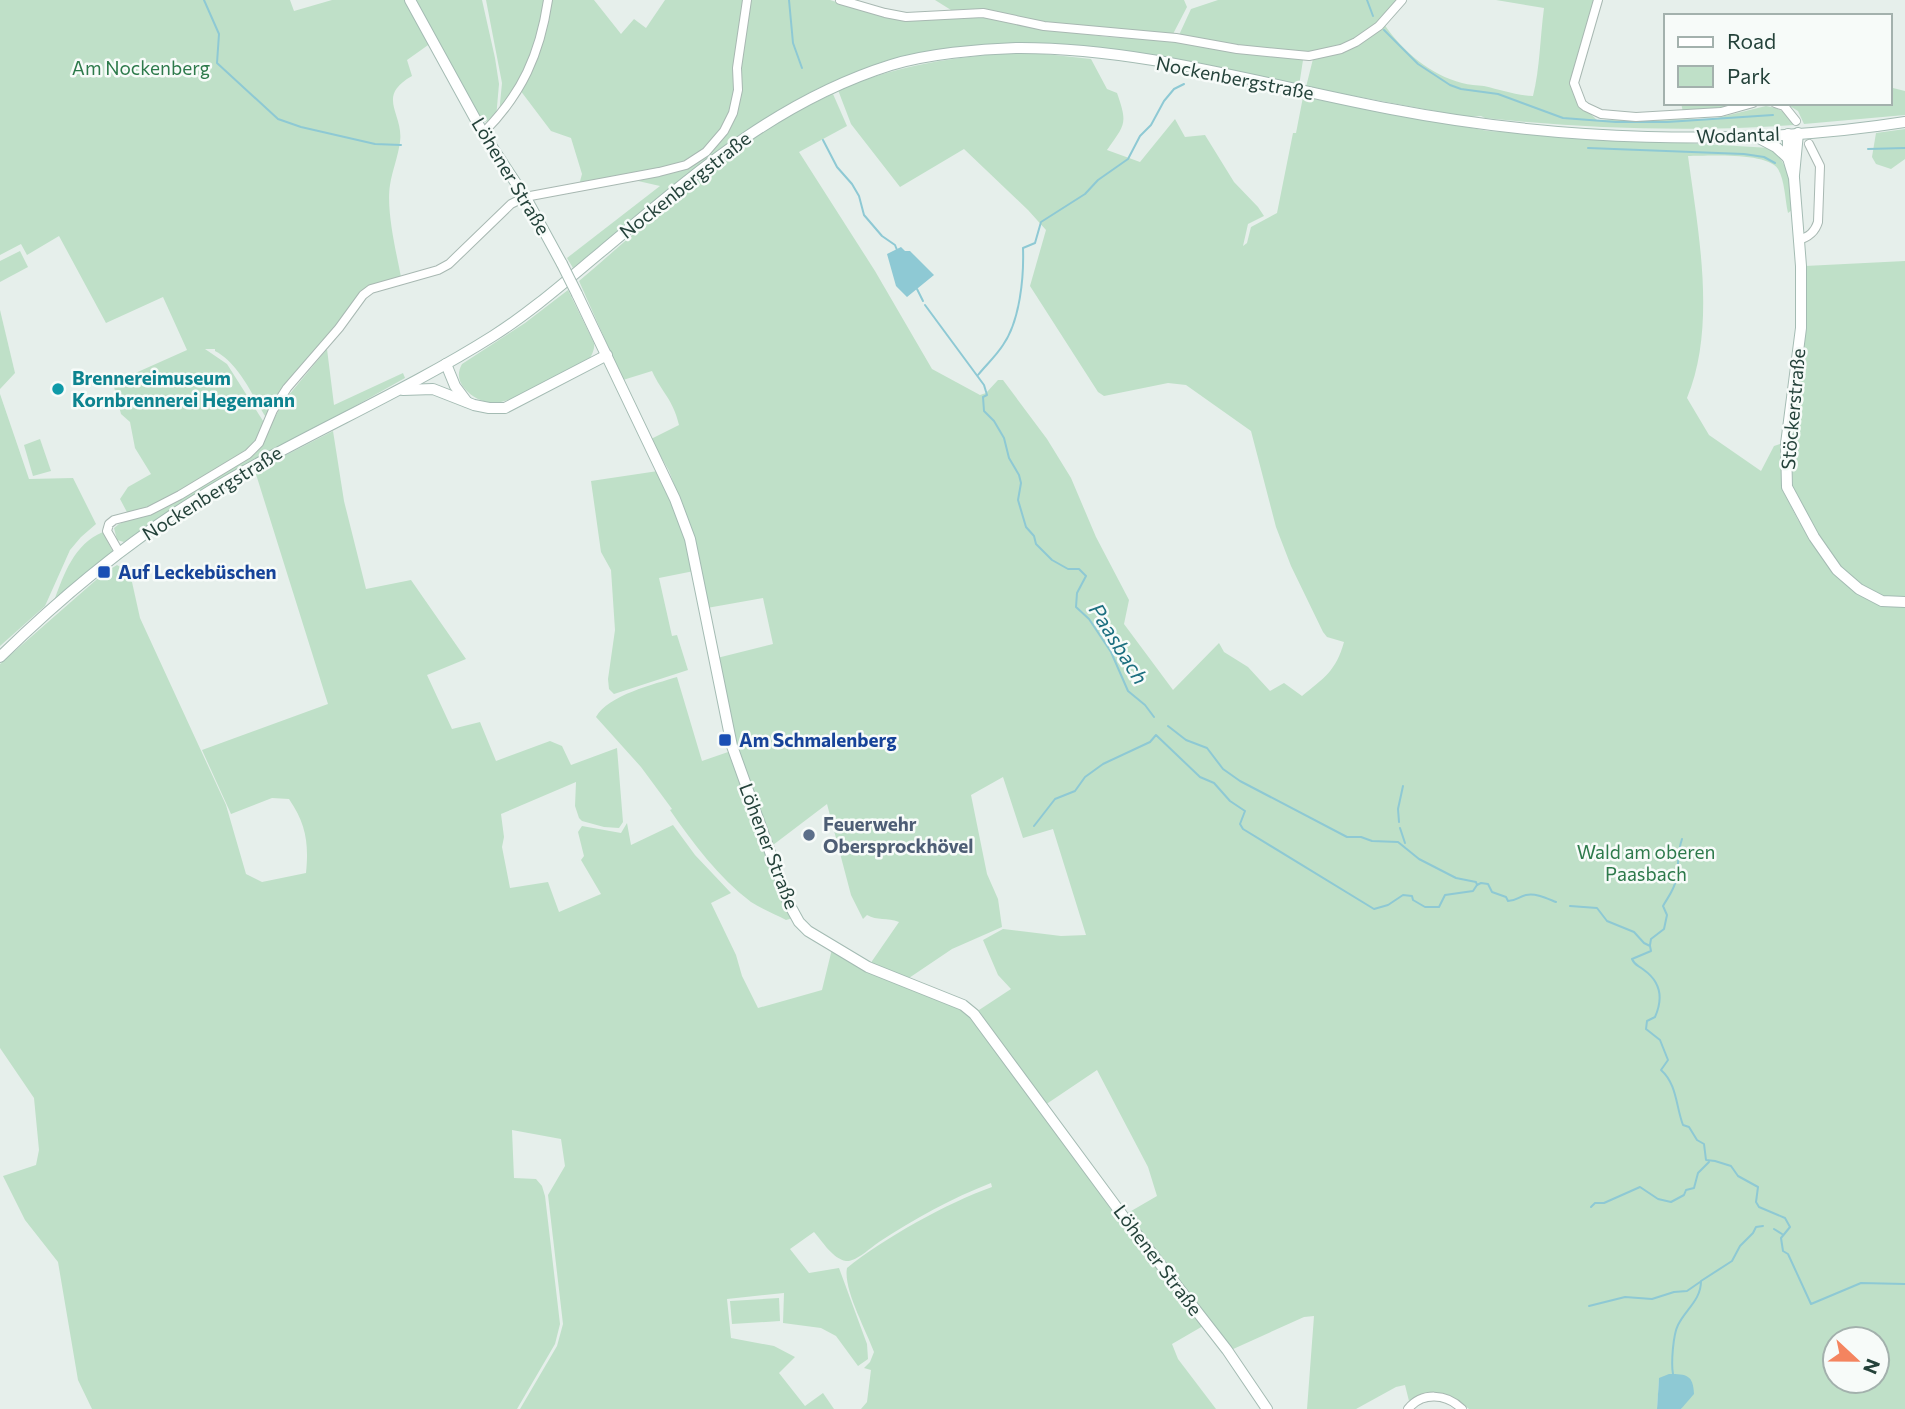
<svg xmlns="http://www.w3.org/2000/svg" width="1905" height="1409" viewBox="0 0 1905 1409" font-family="Commissioner,sans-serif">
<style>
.green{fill:#bfe0c8;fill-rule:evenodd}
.water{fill:#8ec9d4}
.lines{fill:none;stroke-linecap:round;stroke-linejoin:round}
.stream{stroke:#8ec9d4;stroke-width:2}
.street-casing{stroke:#a8b8b2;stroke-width:10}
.secondary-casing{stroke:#a4bbb3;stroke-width:12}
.street{stroke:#fff;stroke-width:8}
.secondary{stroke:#fff;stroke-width:10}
.secondary-bridge-casing{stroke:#a4bbb3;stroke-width:12;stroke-linecap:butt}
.secondary-bridge{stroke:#fff;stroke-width:10}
.culture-dot{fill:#0f9aa8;stroke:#f7fbf9;stroke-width:2.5}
.transit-dot{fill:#1a4fb4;stroke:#f7fbf9;stroke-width:2.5}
.service-dot{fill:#5c6f8a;stroke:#f7fbf9;stroke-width:2.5}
.labels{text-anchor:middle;stroke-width:5;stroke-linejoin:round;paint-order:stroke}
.park-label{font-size:19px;fill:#2d7a4b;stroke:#f7fbf9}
.street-label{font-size:19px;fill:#24423a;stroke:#f7fbf9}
.culture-label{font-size:19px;font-weight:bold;fill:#0d838f;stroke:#f7fbf9;text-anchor:start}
.transit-label{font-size:19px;font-weight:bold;fill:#164399;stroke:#f7fbf9;text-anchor:start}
.service-label{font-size:19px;font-weight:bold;fill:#4e5e75;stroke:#f7fbf9;text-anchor:start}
.water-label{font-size:21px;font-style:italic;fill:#1c6f80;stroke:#f7fbf9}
</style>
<rect width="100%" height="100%" fill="#e6efeb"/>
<g class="green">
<path d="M0 0H290L294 11 332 0H407L431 43 407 60 412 76C375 97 404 113 400 142 398 157 392 171 390 185 386 210 396 251 401 277L371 287 267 419C253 397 239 363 215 351V349H205L227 364 265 424 256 442 246 453 155 505 128 514 120 499 128 487 151 474 135 448 130 422 121 414 113 383 187 350 163 297 106 323 59 236 27 255 21 244 0 255Z"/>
<path d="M412 0H482L495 58 499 84 496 118 482 123Z"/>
<path d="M486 0H547L531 62 499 114 502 83Z"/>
<path d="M551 0H594L621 34 634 19 646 28 665 0H744C739 53 744 138 684 163 675 167 663 168 653 170 628 175 603 180 579 185L582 174 571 138 551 131 520 90Z"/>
<path d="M749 0H830L879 15 987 17 1053 30 1108 37 1175 40 1303 60 1299 86 1001 44C961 46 919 50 881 63 761 102 669 189 573 268L567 258 660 186 638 181 686 168 710 151 729 130 741 94 740 69Z"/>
<path d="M935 0H1184L1187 7 1173 34 1057 25 983 9 951 10Z"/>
<path d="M1218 0H1398C1388 12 1378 25 1364 35 1313 68 1235 44 1179 35L1191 9Z"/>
<path d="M1496 0H1596L1573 83 1582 106 1597 120 1713 119 1766 106 1776 108 1787 114 1794 125C1690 132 1588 129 1485 118L1481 116 1467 117 1306 87 1313 59C1340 54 1365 44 1384 24 1402 51 1431 75 1462 83 1469 85 1477 85 1484 86 1501 90 1515 95 1533 96 1540 68 1540 38 1544 8Z"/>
<path d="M1000 54H1045L1091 59 1107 89 1117 93C1128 124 1125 124 1107 150L1140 162 1175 119 1185 137 1205 135 1234 182 1258 207 1264 216 1248 224 1243 246 1247 243 1251 227 1277 213 1293 133H1296L1303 97 1488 131 1770 148C1792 166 1789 184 1792 210L1788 213C1785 200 1785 181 1778 169 1767 152 1707 156 1688 156 1698 230 1717 326 1687 398L1709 435 1761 471 1774 446 1780 444 1783 491 1798 520 1835 571 1857 592 1905 607V1409H1681L1684 1404 1659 1379 1657 1409H1469C1449 1391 1432 1389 1409 1401L1405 1385 1396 1387 1356 1409H1307L1314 1316 1304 1317 1231 1350 1126 1214 1157 1196 1148 1167 1097 1070 1045 1105 976 1012 1011 989 998 975 983 940 1003 929 1061 936 1086 935 1053 829 1023 838 1003 777 971 795 987 874 998 899 1002 927 952 949 906 980 870 964 899 922C887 917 877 921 867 915L863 919 851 895 827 804 773 845 736 748 717 658 773 644 763 598 707 608 678 495 669 471 651 439 679 425C673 399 662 393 652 371L623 380 579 281C657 215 739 134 833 94L847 126 799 152 875 271 932 369 980 395 986 393 998 380H1003L1047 439 1071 478 1096 537 1129 600 1124 624 1173 690 1219 643 1224 652 1248 667 1270 691 1284 683 1302 696C1324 678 1336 671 1344 642L1327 637 1323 632 1291 566 1276 527 1251 431 1186 385 1168 383 1104 396 1098 392 1030 286 1046 230 1028 210 964 149 900 187 851 124 838 90C890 68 944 58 1000 54ZM1835 1339H1877V1381H1835Z"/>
<path d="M1889 87 1905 91V115L1804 124 1798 111 1785 103H1889Z"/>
<path d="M1681 103H1743L1732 107 1683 112Z"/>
<path d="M1905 129V159L1891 169 1876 164 1872 157 1876 133Z"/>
<path d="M20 251 28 267 0 282V261Z"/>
<path d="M1905 261V598L1883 597 1861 586 1841 569 1808 520 1793 489 1791 444 1805 335V266Z"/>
<path d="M568 290 594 343C595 349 592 357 586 362 573 371 507 405 493 403 482 402 472 397 465 389 458 381 457 373 462 364L525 323Z"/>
<path d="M0 310 15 373 0 389Z"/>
<path d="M327 349 334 405 403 373 405 378 179 505 124 542 117 540 114 528 119 524 173 502 248 459 258 449 283 402Z"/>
<path d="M0 394 29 479 73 478 96 524 81 537 70 550 45 606 0 646Z"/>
<path d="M333 431 344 501 366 589 411 580 466 659 427 675 452 729 480 722 496 761 550 741 562 746 571 765 617 748 623 822 619 828 604 827 582 821 579 818 575 806 576 782 501 814 504 837 502 847 510 888 548 882 559 912 601 894 581 860 584 856 578 832 582 826 621 833 627 823 631 845 673 825 695 855 731 893 711 903 736 955 742 976 758 1008 822 990 832 949 960 1007 972 1016 1203 1326 1172 1344 1178 1359 1216 1409H861L867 1402 871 1370 864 1368 870 1362 874 1352C866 1330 843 1289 847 1268 884 1238 947 1203 992 1187L991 1183C952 1198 914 1219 879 1242 870 1248 856 1262 846 1261 833 1259 822 1241 814 1232L790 1249 809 1273 839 1268 867 1344 868 1359 858 1366 836 1336 821 1328 783 1323 784 1293 727 1299 731 1338 774 1346 795 1357 779 1373 805 1406 823 1393 834 1409H520L557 1346 563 1324 548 1195 565 1166 561 1139 512 1130 514 1178 536 1179 542 1186 545 1196 560 1324 555 1344 517 1409H92L78 1380 58 1262 25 1220 3 1176 36 1165 39 1150 34 1098 0 1048V664L104 573 117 565 122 568 132 582 140 618 226 805 246 874 262 882 306 873C309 843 306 824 289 799L272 798 231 814 202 750 328 704 255 471Z"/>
<path d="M40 439 51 471 33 476 24 445Z"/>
<path d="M658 471 687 541 694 571 659 578 672 636 677 635 688 670 614 694 609 689 608 679 615 630 611 570 601 552 591 481Z"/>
<path d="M103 532 113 552 54 601C64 574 74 544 103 532Z"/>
<path d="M677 677 702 761 731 751 793 918 786 920C775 914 762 909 751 902 718 877 693 843 670 810L672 809 641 767 596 717C608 695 655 684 677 677Z"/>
<path d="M779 1298 780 1321 732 1324 730 1301Z"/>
</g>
<g class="water">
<path d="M901 247 905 251H910L934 275 907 297 896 286 887 254Z"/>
<path d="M1669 1374C1687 1374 1693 1375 1694 1394L1681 1409H1657L1659 1378Z"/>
</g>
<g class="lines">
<g class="stream">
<path d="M204 0 219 34 217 63 278 119 301 127 375 144 401 145"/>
<path d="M789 0 793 43 802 68"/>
<path d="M1367 0 1373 16"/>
<path d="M1384 30 1418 64 1450 85 1461 89 1498 94 1563 118 1616 122H1667L1773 115"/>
<path d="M823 140 837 167 852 184 859 196 864 215 882 236 895 245 897 250"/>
<path d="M1588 148 1744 154 1764 157 1775 163"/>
<path d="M1868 149 1905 148"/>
<path d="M917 289 923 301"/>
<path d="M925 305 984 385 987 395 983 397 984 411 994 421 1004 438 1009 458 1019 475 1021 483 1018 500 1026 527 1034 536 1036 544 1052 560 1068 569H1079L1086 576 1077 593 1076 607 1089 619 1111 652 1128 691 1145 705 1154 717"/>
<path d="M978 375C986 365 996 356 1003 345 1020 321 1024 277 1023 248L1035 243 1041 222 1085 194 1098 180 1128 159 1140 136 1151 125 1164 101 1174 89 1184 84"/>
<path d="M1168 726 1186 740 1207 748 1223 769 1240 781 1347 837H1361L1372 841 1398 842 1419 859 1456 878 1476 882 1477 885 1481 883 1488 884 1492 892 1506 897 1508 901C1516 901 1518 897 1526 895 1536 893 1546 898 1556 902"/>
<path d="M1399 822 1398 809 1403 786"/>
<path d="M1034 826 1055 799 1075 791 1085 777 1103 764 1150 742 1156 735 1200 777 1214 783 1230 801 1245 811 1240 824 1243 829 1374 909 1388 905 1403 895 1412 896 1413 900 1425 907H1439L1445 895 1473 891 1477 885"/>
<path d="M1400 828 1405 843"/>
<path d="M1570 906 1597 908 1607 921 1634 932 1644 943 1650 946 1651 951 1632 959C1635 966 1638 965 1644 970 1662 983 1663 999 1655 1017L1647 1021 1646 1029 1660 1040 1668 1060 1661 1070C1677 1084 1676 1107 1683 1125L1689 1127 1697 1140 1704 1144 1706 1160 1715 1161 1731 1166 1738 1176 1758 1187 1756 1202 1759 1207 1785 1218 1790 1227 1781 1238 1783 1251 1788 1254 1811 1304 1861 1283 1905 1284"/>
<path d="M1650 945 1651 939 1664 929 1667 915 1663 906C1668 897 1674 890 1676 880 1679 866 1677 853 1682 839"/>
<path d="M1591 1207 1595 1203H1604L1640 1187 1658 1199 1671 1202 1684 1195 1686 1190 1694 1188 1698 1173 1709 1162"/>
<path d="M1774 1229 1782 1234"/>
<path d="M1589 1306 1625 1297 1652 1299 1674 1292 1687 1291 1700 1282"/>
<path d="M1673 1374C1671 1363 1673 1335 1678 1325 1686 1309 1701 1300 1701 1281L1732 1261 1740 1246 1753 1233 1756 1227 1763 1226"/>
</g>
<defs>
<g id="street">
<path d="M840 0 885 13 906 17 983 13 1044 26 1176 38 1237 49 1309 56 1341 49 1356 42 1379 26 1402 0"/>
<path d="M1598 0 1574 83 1582 104 1586 107 1601 114 1636 117 1721 112 1753 103"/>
<path d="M1775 103 1784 106 1796 121"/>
<path d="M483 133C522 94 540 54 548 0"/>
<path d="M1798 240C1809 237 1815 232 1818 222L1820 166 1809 144"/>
<path d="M119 552 107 531 109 524 114 520 149 511 180 495 248 454 259 443 273 410 287 388 339 328 363 295 371 289 438 270 449 264 511 204 525 197 659 172 686 165 706 152 724 131 733 113 738 90 737 68 747 0"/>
<path d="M1408 1409C1422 1392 1446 1393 1462 1409"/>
</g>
<g id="secondary">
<path d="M410 0 483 133 527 200 562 264"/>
<path d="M1788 134V158L1794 178 1801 266V328L1786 444 1787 487 1814 537 1837 570 1859 589 1882 601 1905 602"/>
<path d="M1755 136 1776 147 1788 158"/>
<path d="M1794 175 1798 133"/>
<path d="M577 294 675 499 690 539 732 746 788 902 799 922 808 931 868 967 963 1005 974 1014 1129 1224 1227 1350 1267 1409"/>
<path d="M446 364 455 386 467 402"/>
<path d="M403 390 433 389 474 405 489 408H505L607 355"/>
<path d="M0 657C58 600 128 542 197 499 293 439 398 396 493 336 531 312 566 281 601 252 692 176 776 101 891 65 926 54 980 49 1016 48 1141 47 1269 86 1391 109 1552 140 1742 148 1905 122"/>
</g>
</defs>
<use href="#street" class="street-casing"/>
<use href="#secondary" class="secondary-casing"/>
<use href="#street" class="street"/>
<use href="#secondary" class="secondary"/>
<defs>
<path id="secondary-bridge" d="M562 264 577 294"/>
</defs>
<use href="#secondary-bridge" class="secondary-bridge-casing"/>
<use href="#secondary-bridge" class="secondary-bridge"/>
</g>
<circle class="culture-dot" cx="58" cy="389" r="7"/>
<g class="transit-dot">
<rect x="97" y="565" width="14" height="14" rx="3.5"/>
<rect x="718" y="733" width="14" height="14" rx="3.5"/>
</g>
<circle class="service-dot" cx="809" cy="835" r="7"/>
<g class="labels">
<g class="park-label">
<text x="141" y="75">Am Nockenberg</text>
<text x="1646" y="859">Wald am oberen<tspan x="1646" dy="22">Paasbach</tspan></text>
</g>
<g class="street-label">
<text transform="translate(1235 78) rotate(11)" y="7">Nockenbergstraße</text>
<text transform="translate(1738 135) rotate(-2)" y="7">Wodantal</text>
<text transform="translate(511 176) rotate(59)" y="7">Löhener Straße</text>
<text transform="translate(685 185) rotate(-38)" y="7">Nockenbergstraße</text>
<text transform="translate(1793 409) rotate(-85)" y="7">Stöckerstraße</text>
<text transform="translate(212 493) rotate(-32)" y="7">Nockenbergstraße</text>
<text transform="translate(769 846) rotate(69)" y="7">Löhener Straße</text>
<text transform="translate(1158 1260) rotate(53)" y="7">Löhener Straße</text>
</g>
<g class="culture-label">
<text x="72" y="385">Brennereimuseum<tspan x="72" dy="22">Kornbrennerei Hegemann</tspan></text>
</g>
<g class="transit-label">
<text x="118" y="579">Auf Leckebüschen</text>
<text x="739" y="747">Am Schmalenberg</text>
</g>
<g class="service-label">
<text x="823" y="831">Feuerwehr<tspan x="823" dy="22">Obersprockhövel</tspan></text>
</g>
<g class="water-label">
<text transform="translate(1118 644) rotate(58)" y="7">Paasbach</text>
</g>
</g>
<rect x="1664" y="14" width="228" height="91" fill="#f7fbf9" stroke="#a3b1ad" stroke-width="2"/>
<rect x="1678" y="37" width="35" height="10" fill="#ffffff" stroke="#a3b1ad" stroke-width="2"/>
<text x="1727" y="49" font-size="21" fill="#24423a">Road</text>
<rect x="1678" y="66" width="35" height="21" fill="#bfe0c8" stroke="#a3b1ad" stroke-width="2"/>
<text x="1727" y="84" font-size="21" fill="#24423a">Park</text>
<g transform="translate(1856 1360) rotate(112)"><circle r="33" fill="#f7fbf9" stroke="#a3b1ad" stroke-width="2"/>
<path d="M0-5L12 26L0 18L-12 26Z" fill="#f4845f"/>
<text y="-10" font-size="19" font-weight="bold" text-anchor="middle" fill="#24423a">N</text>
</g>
</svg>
